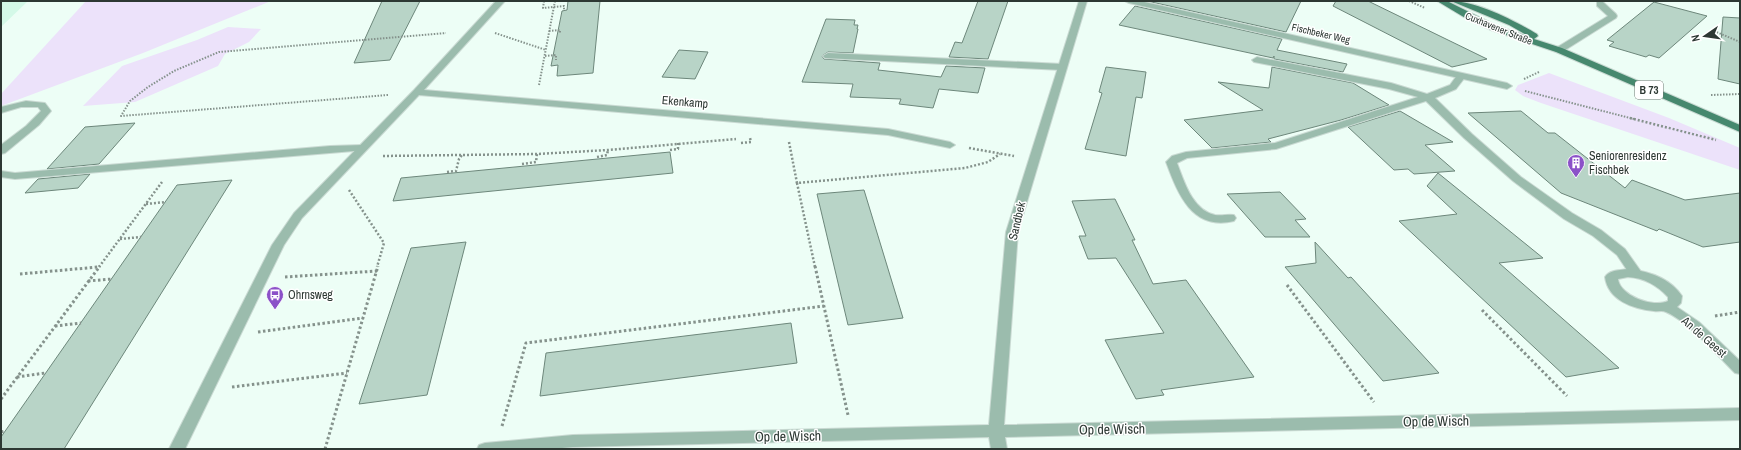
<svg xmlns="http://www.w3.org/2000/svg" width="1741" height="450" viewBox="0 0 1741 450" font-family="'Archivo Narrow',sans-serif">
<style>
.built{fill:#d4f9e8}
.green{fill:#ece2fa}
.building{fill:#b8d4c7;stroke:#6d877b}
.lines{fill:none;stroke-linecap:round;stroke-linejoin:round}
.lane-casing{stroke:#cadad3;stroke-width:2}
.street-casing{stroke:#cadad3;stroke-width:2}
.primary-casing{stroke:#cadad3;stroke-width:2}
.path-far2{stroke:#85928c;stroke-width:2;stroke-dasharray:1.5 1.5;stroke-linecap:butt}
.path-far1{stroke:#85928c;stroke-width:2.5;stroke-dasharray:2 2;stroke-linecap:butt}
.path{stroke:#85928c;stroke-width:3;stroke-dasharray:2.5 2.5;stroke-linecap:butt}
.lane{fill:#9bbcad;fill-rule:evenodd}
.street{fill:#9bbcad;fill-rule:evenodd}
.primary{fill:#46886e;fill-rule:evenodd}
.labels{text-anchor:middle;stroke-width:3;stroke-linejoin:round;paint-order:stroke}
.far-street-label{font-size:10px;fill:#2d3833;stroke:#fff}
.shield{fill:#fff;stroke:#6c7470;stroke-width:1}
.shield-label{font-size:11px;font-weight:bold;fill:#2d3833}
.street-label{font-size:12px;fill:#2d3833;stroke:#fff}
.poi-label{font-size:12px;fill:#2d3833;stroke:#fff;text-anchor:start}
.near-street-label{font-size:14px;fill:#2d3833;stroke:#fff}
</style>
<rect width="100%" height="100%" fill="#edfef6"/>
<path class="built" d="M1 1H28L1 27Z"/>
<g class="green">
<path d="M86 1H271L143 53 1 106V94Z"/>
<path d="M228 27 261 29 249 42 225 54 218 66 135 102 83 106 122 66 197 40Z"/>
<path d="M1549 73 1669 118 1740 148V170L1541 103 1523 96 1515 90 1518 85Z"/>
</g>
<g class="building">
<path d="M382 1H420L390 60 354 63Z"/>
<path d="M568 1H600L593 73 557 76 558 65 551 66 562 11 567 10Z"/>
<path d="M978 1H1008L988 59 949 57 955 42 962 43Z"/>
<path d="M1147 1H1301L1286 32Z"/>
<path d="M1336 1H1368L1487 59 1452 67 1333 6Z"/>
<path d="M1654 2 1707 16 1659 58 1649 55 1646 57 1609 46 1614 42 1607 40Z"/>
<path d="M1135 6 1282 39 1277 50 1347 64 1343 72 1274 59V56L1273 58 1119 25Z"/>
<path d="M1723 17 1740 18V84L1718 79Z"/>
<path d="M826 19 855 20 854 25H858L857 29H858L853 53 828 52 822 56 824 59 880 63 878 70 941 77 946 66 985 68 978 93 939 89 933 108 899 104 901 99 850 97 853 84 802 82Z"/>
<path d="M679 50 708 52 695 79 662 77Z"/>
<path d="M1106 67 1146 72 1142 98 1136 97 1126 156 1085 149 1102 93 1099 92Z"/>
<path d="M1272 67 1353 83 1389 105 1341 120 1268 139 1271 142 1212 148 1184 120 1263 110 1218 82 1269 88Z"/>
<path d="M1400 111 1453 142 1425 145 1455 171 1414 174 1408 169 1394 170 1348 127Z"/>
<path d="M1521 111 1548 133H1555L1625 188 1632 180 1685 200 1740 193V242L1703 247 1659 229 1657 231 1561 193 1468 113Z"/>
<path d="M135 123 99 164 47 169 85 127Z"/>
<path d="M670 152 673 173 393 201 401 178Z"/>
<path d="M1438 173 1543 258 1499 263 1619 368 1566 377 1399 221 1457 214 1427 186Z"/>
<path d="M90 174 78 188 25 193 38 179Z"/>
<path d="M232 180 64 449H1V437L177 185Z"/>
<path d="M864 190 903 318 848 325 817 194Z"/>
<path d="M1280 192 1306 219 1295 220 1310 237H1265L1227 194Z"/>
<path d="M1115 199 1135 240H1132L1153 284 1186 280 1254 377 1161 390 1164 395 1136 399 1105 340 1164 333 1116 258 1088 259 1079 236H1086L1072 201Z"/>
<path d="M466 242 427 395 359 404 411 248Z"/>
<path d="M1315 242 1348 278 1351 277 1439 373 1383 381 1285 267 1316 263Z"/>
<path d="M791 323 797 363 540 396 546 353Z"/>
</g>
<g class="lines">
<defs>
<g id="lane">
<path d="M1597 2H1603L1616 14 1617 16 1616 18 1562 52H1556L1554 50 1556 48 1608 16 1597 6Z"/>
<path d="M828 53 1062 64 1067 67 1062 70 825 58 823 56Z"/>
<path d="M1257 57 1391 83 1427 94 1450 85 1458 74H1464L1466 76 1456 89 1435 98 1472 134 1521 177 1572 213 1601 230 1625 249 1642 273 1641 276H1631L1617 255 1593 236 1564 219 1513 181 1464 138 1426 101 1276 149 1187 158 1177 163C1184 181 1192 210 1215 215 1222 216 1228 214 1234 215L1236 218 1234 221C1192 231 1178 194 1166 162L1172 156 1186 152 1275 143 1418 97 1389 89 1254 62 1252 60Z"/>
<path d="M26 101 45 103 51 111 39 125 5 153 1 154V145L26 126 41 111 38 107H21L1 113V107Z"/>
<path d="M362 145 366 146 367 148 366 150 15 179 1 177V171L15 173 330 146Z"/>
</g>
<g id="street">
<path d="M496 1H505L424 90 888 129 950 142 955 145 950 148 888 135 419 95 302 218 284 245 185 449H169L272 245 294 213 414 90Z"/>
<path d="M1079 1H1087L1018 232 1004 425 1740 408V420L1005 437 1007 449H991L989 437 573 447 551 449H477L479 445 485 443 573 435 989 425 1006 232Z"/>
<path d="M1125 1H1140L1507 83 1512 86 1507 89 1129 3Z"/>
<path d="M1628 269C1648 271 1670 278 1682 296L1681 303 1677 307 1699 322 1740 361V374L1735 373C1716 354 1689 322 1666 312 1662 310 1658 312 1654 311 1633 309 1608 300 1605 277 1609 270 1620 270 1628 269ZM1628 277C1644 278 1657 285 1668 297V301C1653 308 1620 296 1618 279Z"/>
</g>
<path id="primary" d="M1437 1H1447L1497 26 1530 37 1509 25 1451 1C1477 1 1515 21 1537 34L1538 36 1534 39 1562 48 1740 125V132L1556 52 1491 30 1467 19Z"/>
</defs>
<use href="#lane" class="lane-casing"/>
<use href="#street" class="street-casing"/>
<use href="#primary" class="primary-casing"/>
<g class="path-far2">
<path d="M544 1 543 8 564 6V11"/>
<path d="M1409 1 1425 8"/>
<path d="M549 31 560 30V34"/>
<path d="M1714 31 1740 42"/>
<path d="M495 33 546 50"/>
<path d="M545 56 556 55V60"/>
<path d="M1524 79 1539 72"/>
<path d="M539 85 555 1"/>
<path d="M1525 91 1634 119"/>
<path d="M388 95 121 116 130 101 148 87 174 71 219 52 446 33"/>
<path d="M1711 95 1740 94"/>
</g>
<g class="path-far1">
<path d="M1630 118 1716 140"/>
<path d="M789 142 797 183"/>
<path d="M741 143 751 142 750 138"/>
<path d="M969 148 1014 156"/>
<path d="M670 150 678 149V143"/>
<path d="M383 156 537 154 608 150 736 139"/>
<path d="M597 157 607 155 608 150"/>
<path d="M522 164 536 162 537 154"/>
<path d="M447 172 456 171 459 159 462 155"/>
<path d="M349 190 384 243 377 267"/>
<path d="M146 204 166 202"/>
<path d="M120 239 141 237"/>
<path d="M99 267 162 182"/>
<path d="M815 267 797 183 965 168 988 162 1000 154"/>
</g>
<g class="path">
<path d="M815 266 848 415"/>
<path d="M20 274 98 267"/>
<path d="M285 277 377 271"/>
<path d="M88 281 112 279"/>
<path d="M1287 285 1374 402"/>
<path d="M1482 310 1567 396"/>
<path d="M1715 316 1740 312"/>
<path d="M55 326 81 323"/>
<path d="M258 332 363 318"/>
<path d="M17 377 45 373"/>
<path d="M232 387 347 373"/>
<path d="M1 399 100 266"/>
<path d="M502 426 526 343 824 306"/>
<path d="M1 432 5 431"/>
<path d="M325 449 378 266"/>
</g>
<use href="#lane" class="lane"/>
<use href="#street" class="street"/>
<use href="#primary" class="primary"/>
</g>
<defs>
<symbol id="building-pin" viewBox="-11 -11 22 30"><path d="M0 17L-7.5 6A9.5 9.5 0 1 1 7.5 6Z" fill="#8b51c8" stroke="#fff"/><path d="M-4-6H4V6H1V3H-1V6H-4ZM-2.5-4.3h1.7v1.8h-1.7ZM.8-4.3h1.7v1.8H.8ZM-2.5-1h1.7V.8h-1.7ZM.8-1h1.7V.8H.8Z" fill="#fff"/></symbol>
<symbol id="bus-pin" viewBox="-11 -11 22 30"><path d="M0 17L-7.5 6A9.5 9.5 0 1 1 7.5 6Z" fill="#8b51c8" stroke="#fff"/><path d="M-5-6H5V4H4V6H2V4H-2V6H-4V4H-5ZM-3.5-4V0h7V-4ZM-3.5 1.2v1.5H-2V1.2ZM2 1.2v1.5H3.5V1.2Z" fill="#fff"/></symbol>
</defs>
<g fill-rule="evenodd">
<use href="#building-pin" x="1566" y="153" width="20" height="27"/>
<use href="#bus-pin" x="265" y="285" width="20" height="27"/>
</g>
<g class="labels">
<g class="far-street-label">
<text transform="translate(1499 28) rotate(22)" y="4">Cuxhavener Straße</text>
<text transform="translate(1321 33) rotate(13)" y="4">Fischbeker Weg</text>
</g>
<rect class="shield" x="1635" y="81" width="28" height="18" rx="3"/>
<g class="shield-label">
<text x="1649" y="94">B 73</text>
</g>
<g class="street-label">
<text transform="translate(685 102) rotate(5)" y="4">Ekenkamp</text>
<text transform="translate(1017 221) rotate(-77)" y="4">Sandbek</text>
<text transform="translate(1704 337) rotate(41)" y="4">An de Geest</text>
</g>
<g class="poi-label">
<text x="1589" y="160">Seniorenresidenz<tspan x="1589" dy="14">Fischbek</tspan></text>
<text x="288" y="299">Ohrnsweg</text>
</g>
<g class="near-street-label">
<text transform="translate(1436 421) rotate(-1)" y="5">Op de Wisch</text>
<text transform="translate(1112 429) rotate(-1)" y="5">Op de Wisch</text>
<text transform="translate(788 436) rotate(-1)" y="5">Op de Wisch</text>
</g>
</g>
<rect width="1741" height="450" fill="none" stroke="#2d3833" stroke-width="4"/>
<g transform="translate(1705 36) rotate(257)" stroke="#ffffff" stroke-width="3" paint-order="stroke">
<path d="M0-3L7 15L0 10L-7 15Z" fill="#2d3833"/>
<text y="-6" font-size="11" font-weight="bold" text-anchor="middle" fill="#2d3833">N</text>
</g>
</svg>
